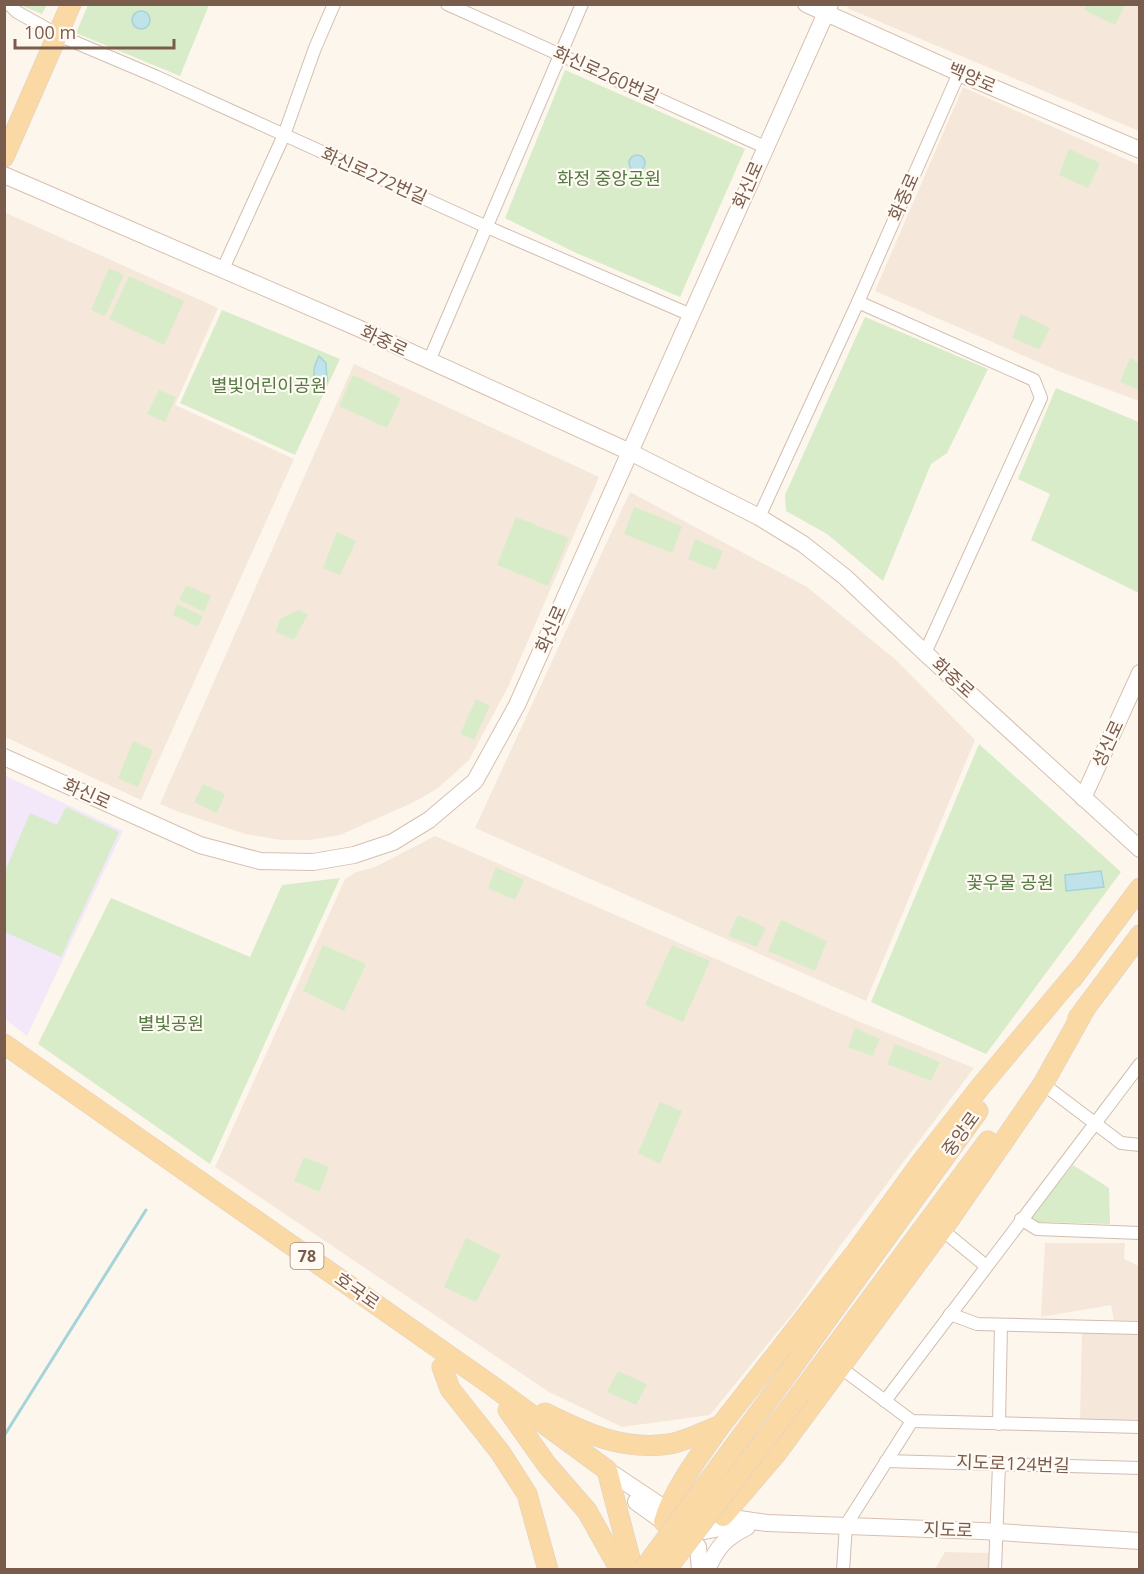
<svg xmlns="http://www.w3.org/2000/svg" width="1144" height="1574" viewBox="0 0 1144 1574" font-family="'Open Sans','Noto Sans KR',sans-serif">
<style>
.residential{fill:#f5e8da}
.education{fill:#f3e8fa}
.green{fill:#d8ecc9}
.water{fill:#bfe3e8;stroke:#a5d3da;stroke-width:1.5}
.lines{fill:none;stroke-linecap:round;stroke-linejoin:round}
.stream{stroke:#a5d3da;stroke-width:3}
.street-casing{stroke:#d1beb0;stroke-width:14}
.secondary-casing{stroke:#d6c0b0;stroke-width:18}
.primary-casing{stroke:#dad1cd;stroke-width:21}
.street{stroke:#fff;stroke-width:12}
.secondary{stroke:#fff;stroke-width:16}
.primary{stroke:#fbd9a5;stroke-width:20}
.primary-bridge-casing{stroke:#dad1cd;stroke-width:21;stroke-linecap:butt}
.primary-bridge{stroke:#fbd9a5;stroke-width:20}
.labels{text-anchor:middle;stroke-width:4.5;stroke-linejoin:round;paint-order:stroke}
.shield{fill:#fffaf3;stroke:#a28b7f;stroke-width:1.5}
.shield-label{font-size:16px;font-weight:bold;fill:#7a5c4d}
.street-label{font-size:18px;fill:#7a5c4d;stroke:#fffaf3}
.park-label{font-size:18px;fill:#537a41;stroke:#fffaf3}
</style>
<rect width="100%" height="100%" fill="#fdf6ec"/>
<g class="residential">
<path d="M849 4 1139 5V131L847 8Z"/>
<path d="M963 87 1139 165V401L1061 372 875 291Z"/>
<path d="M6 213 218 308 175 405 294 459 141 800 5 737Z"/>
<path d="M354 364 599 477 508 687 469 760 437 789 412 803 340 835 310 840H281L245 834 179 812 160 804Z"/>
<path d="M630 492 807 587 896 660 975 740 866 1001 475 828Z"/>
<path d="M435 836 853 1019 974 1068 840 1246 797 1308 710 1415 622 1427 549 1392 215 1167 345 879 357 872 375 867Z"/>
<path d="M1045 1243H1125L1124 1259 1139 1266V1321L1114 1320 1111 1305 1041 1317Z"/>
<path d="M1082 1332 1139 1333V1420L1080 1419Z"/>
<path d="M945 1552 989 1553V1569H935Z"/>
</g>
<path class="education" d="M4 775 123 831 27 1036 5 1019Z"/>
<g class="green">
<path d="M20 5H47L42 14Z"/>
<path d="M88 5H209L180 76 76 33Z"/>
<path d="M1086 5V4L1125 5 1115 25 1084 10Z"/>
<path d="M565 70 745 149 680 297 574 252 505 218Z"/>
<path d="M1069 149 1100 163 1088 188 1059 175Z"/>
<path d="M109 268 124 275 105 316 91 310Z"/>
<path d="M129 276 184 301 164 345 109 319Z"/>
<path d="M222 310 340 359 295 455 180 403Z"/>
<path d="M1021 314 1050 328 1039 349 1012 338Z"/>
<path d="M865 317 988 369 947 453 931 464 883 581 827 534 786 511 785 495Z"/>
<path d="M1130 358 1139 363V390L1120 382Z"/>
<path d="M353 375 401 398 387 428 339 406Z"/>
<path d="M1056 388 1139 422V593L1031 540 1050 494 1018 479Z"/>
<path d="M159 390 176 397 165 422 147 414Z"/>
<path d="M634 507 682 526 672 553 624 534Z"/>
<path d="M516 517 569 538 548 586 497 565Z"/>
<path d="M337 532 356 541 340 575 323 568Z"/>
<path d="M695 539 723 551 715 570 688 559Z"/>
<path d="M186 585 211 596 204 612 179 600Z"/>
<path d="M177 604 203 616 198 627 173 615Z"/>
<path d="M299 610 308 614 294 640 276 632 280 619Z"/>
<path d="M476 699 490 706 474 740 460 734Z"/>
<path d="M133 741 153 750 138 787 118 778Z"/>
<path d="M979 744 1121 872 986 1054 871 1002Z"/>
<path d="M203 784 225 794 217 813 194 802Z"/>
<path d="M66 807 119 832 61 957 5 932V871L30 813 57 825Z"/>
<path d="M496 867 524 880 515 900 488 888Z"/>
<path d="M340 878 210 1164 38 1044 111 898 250 957 282 885Z"/>
<path d="M738 915 766 928 757 947 728 936Z"/>
<path d="M781 920 827 941 815 971 768 951Z"/>
<path d="M323 945 366 964 344 1011 303 991Z"/>
<path d="M672 945 710 961 683 1022 645 1005Z"/>
<path d="M855 1028 880 1039 872 1056 848 1047Z"/>
<path d="M895 1044 940 1062 931 1081 887 1064Z"/>
<path d="M660 1102 682 1111 660 1164 638 1153Z"/>
<path d="M304 1157 329 1167 319 1192 294 1181Z"/>
<path d="M1073 1165 1109 1188 1110 1224 1038 1222 1031 1217Z"/>
<path d="M466 1238 501 1255 476 1302 444 1287Z"/>
<path d="M618 1371 647 1384 636 1405 607 1392Z"/>
</g>
<g class="water">
<circle cx="141" cy="20" r="9"/>
<circle cx="637" cy="163" r="8"/>
<path d="M319 356 326 363 327 381 323 390C311 380 312 369 319 356Z"/>
<path d="M1101 871 1104 887 1066 891 1065 875Z"/>
</g>
<g class="lines">
<path class="stream" d="M4 1436 146 1210"/>
<defs>
<g id="street">
<path d="M9 4 17 12 58 35 157 77 487 227 691 315"/>
<path d="M447 4 765 147"/>
<path d="M222 271 284 135 315 48 334 4"/>
<path d="M858 302 1034 380 1041 398 925 653"/>
<path d="M429 361 582 4"/>
<path d="M759 517 858 302 959 73"/>
<path d="M1043 1084 1121 1143 1140 1145"/>
<path d="M1021 1219 1037 1229 1140 1233"/>
<path d="M941 1229 986 1266"/>
<path d="M950 1314 977 1324 1140 1328"/>
<path d="M841 1368 912 1421 1140 1427"/>
<path d="M885 1401 1140 1064"/>
<path d="M999 1424 1001 1325"/>
<path d="M886 1461 1140 1468"/>
<path d="M843 1570 846 1525 912 1421"/>
<path d="M995 1570 999 1464"/>
</g>
<g id="secondary">
<path d="M806 4 966 76 1140 150"/>
<path d="M4 175 358 328 630 452 759 517 803 544 845 577 925 653 1140 849"/>
<path d="M4 757 200 845 260 861 313 862 354 855 393 842 429 820 475 781 517 705 830 4"/>
<path d="M1083 798 1140 673"/>
<path d="M607 1470 667 1510 681 1512"/>
<path d="M636 1502 664 1522 704 1531 743 1524"/>
<path d="M712 1515 767 1523 982 1531 1140 1541"/>
<path d="M683 1527 698 1547 700 1570"/>
<path d="M707 1570C717 1547 725 1538 747 1527"/>
</g>
<g id="primary">
<path d="M4 157 71 4"/>
<path d="M1072 979 1140 888"/>
<path d="M1078 1018 1140 935"/>
<path d="M4 1044 491 1385 607 1470 633 1570"/>
<path d="M442 1367 450 1389 500 1452 527 1494 548 1570"/>
<path d="M783 1380 978 1111"/>
<path d="M800 1394 988 1141"/>
<path d="M508 1410 547 1465 587 1511 620 1570"/>
<path d="M545 1413C585 1433 623 1451 669 1444 686 1441 705 1431 721 1425"/>
<path d="M723 1516 776 1454 949 1220 1043 1084 1085 1009"/>
<path d="M664 1522C672 1491 702 1452 721 1425L856 1252 923 1160 981 1086 1079 969"/>
</g>
</defs>
<use href="#street" class="street-casing"/>
<use href="#secondary" class="secondary-casing"/>
<use href="#primary" class="primary-casing"/>
<use href="#street" class="street"/>
<use href="#secondary" class="secondary"/>
<use href="#primary" class="primary"/>
<defs>
<g id="primary-bridge">
<path d="M643 1570 783 1380"/>
<path d="M666 1570 800 1394"/>
</g>
</defs>
<use href="#primary-bridge" class="primary-bridge-casing"/>
<use href="#primary-bridge" class="primary-bridge"/>
</g>
<g class="labels">
<rect class="shield" x="290.5" y="1243" width="33" height="26" rx="4.5"/>
<g class="shield-label">
<text x="307" y="1262">78</text>
</g>
<g class="street-label">
<text transform="translate(606 75) rotate(24)" y="6">화신로260번길</text>
<text transform="translate(972 78) rotate(23)" y="6">백양로</text>
<text transform="translate(374 176) rotate(24)" y="6">화신로272번길</text>
<text transform="translate(748 185) rotate(-66)" y="6">화신로</text>
<text transform="translate(904 197) rotate(-66)" y="6">화중로</text>
<text transform="translate(384 341) rotate(25)" y="6">화중로</text>
<text transform="translate(551 629) rotate(-66)" y="6">화신로</text>
<text transform="translate(953 678) rotate(42)" y="6">화중로</text>
<text transform="translate(1108 744) rotate(-65)" y="6">성신로</text>
<text transform="translate(87 794) rotate(24)" y="6">화신로</text>
<text transform="translate(961 1134) rotate(-54)" y="6">중앙로</text>
<text transform="translate(357 1291) rotate(35)" y="6">호국로</text>
<text transform="translate(1013 1464) rotate(2)" y="6">지도로124번길</text>
<text transform="translate(948 1530) rotate(2)" y="6">지도로</text>
</g>
<g class="park-label">
<text x="609" y="185">화정 중앙공원</text>
<text x="269" y="392">별빛어린이공원</text>
<text x="1010" y="889">꽃우물 공원</text>
<text x="171" y="1030">별빛공원</text>
</g>
</g>
<rect width="1144" height="1574" fill="none" stroke="#7a5c4d" stroke-width="12"/>
<path d="M15 39v9h159v-9" fill="none" stroke="#7a5c4d" stroke-width="3"/>
<text x="24" y="39" font-size="18" fill="#7a5c4d" stroke="#fffaf3" stroke-width="4.5" paint-order="stroke">100 m</text>
</svg>
